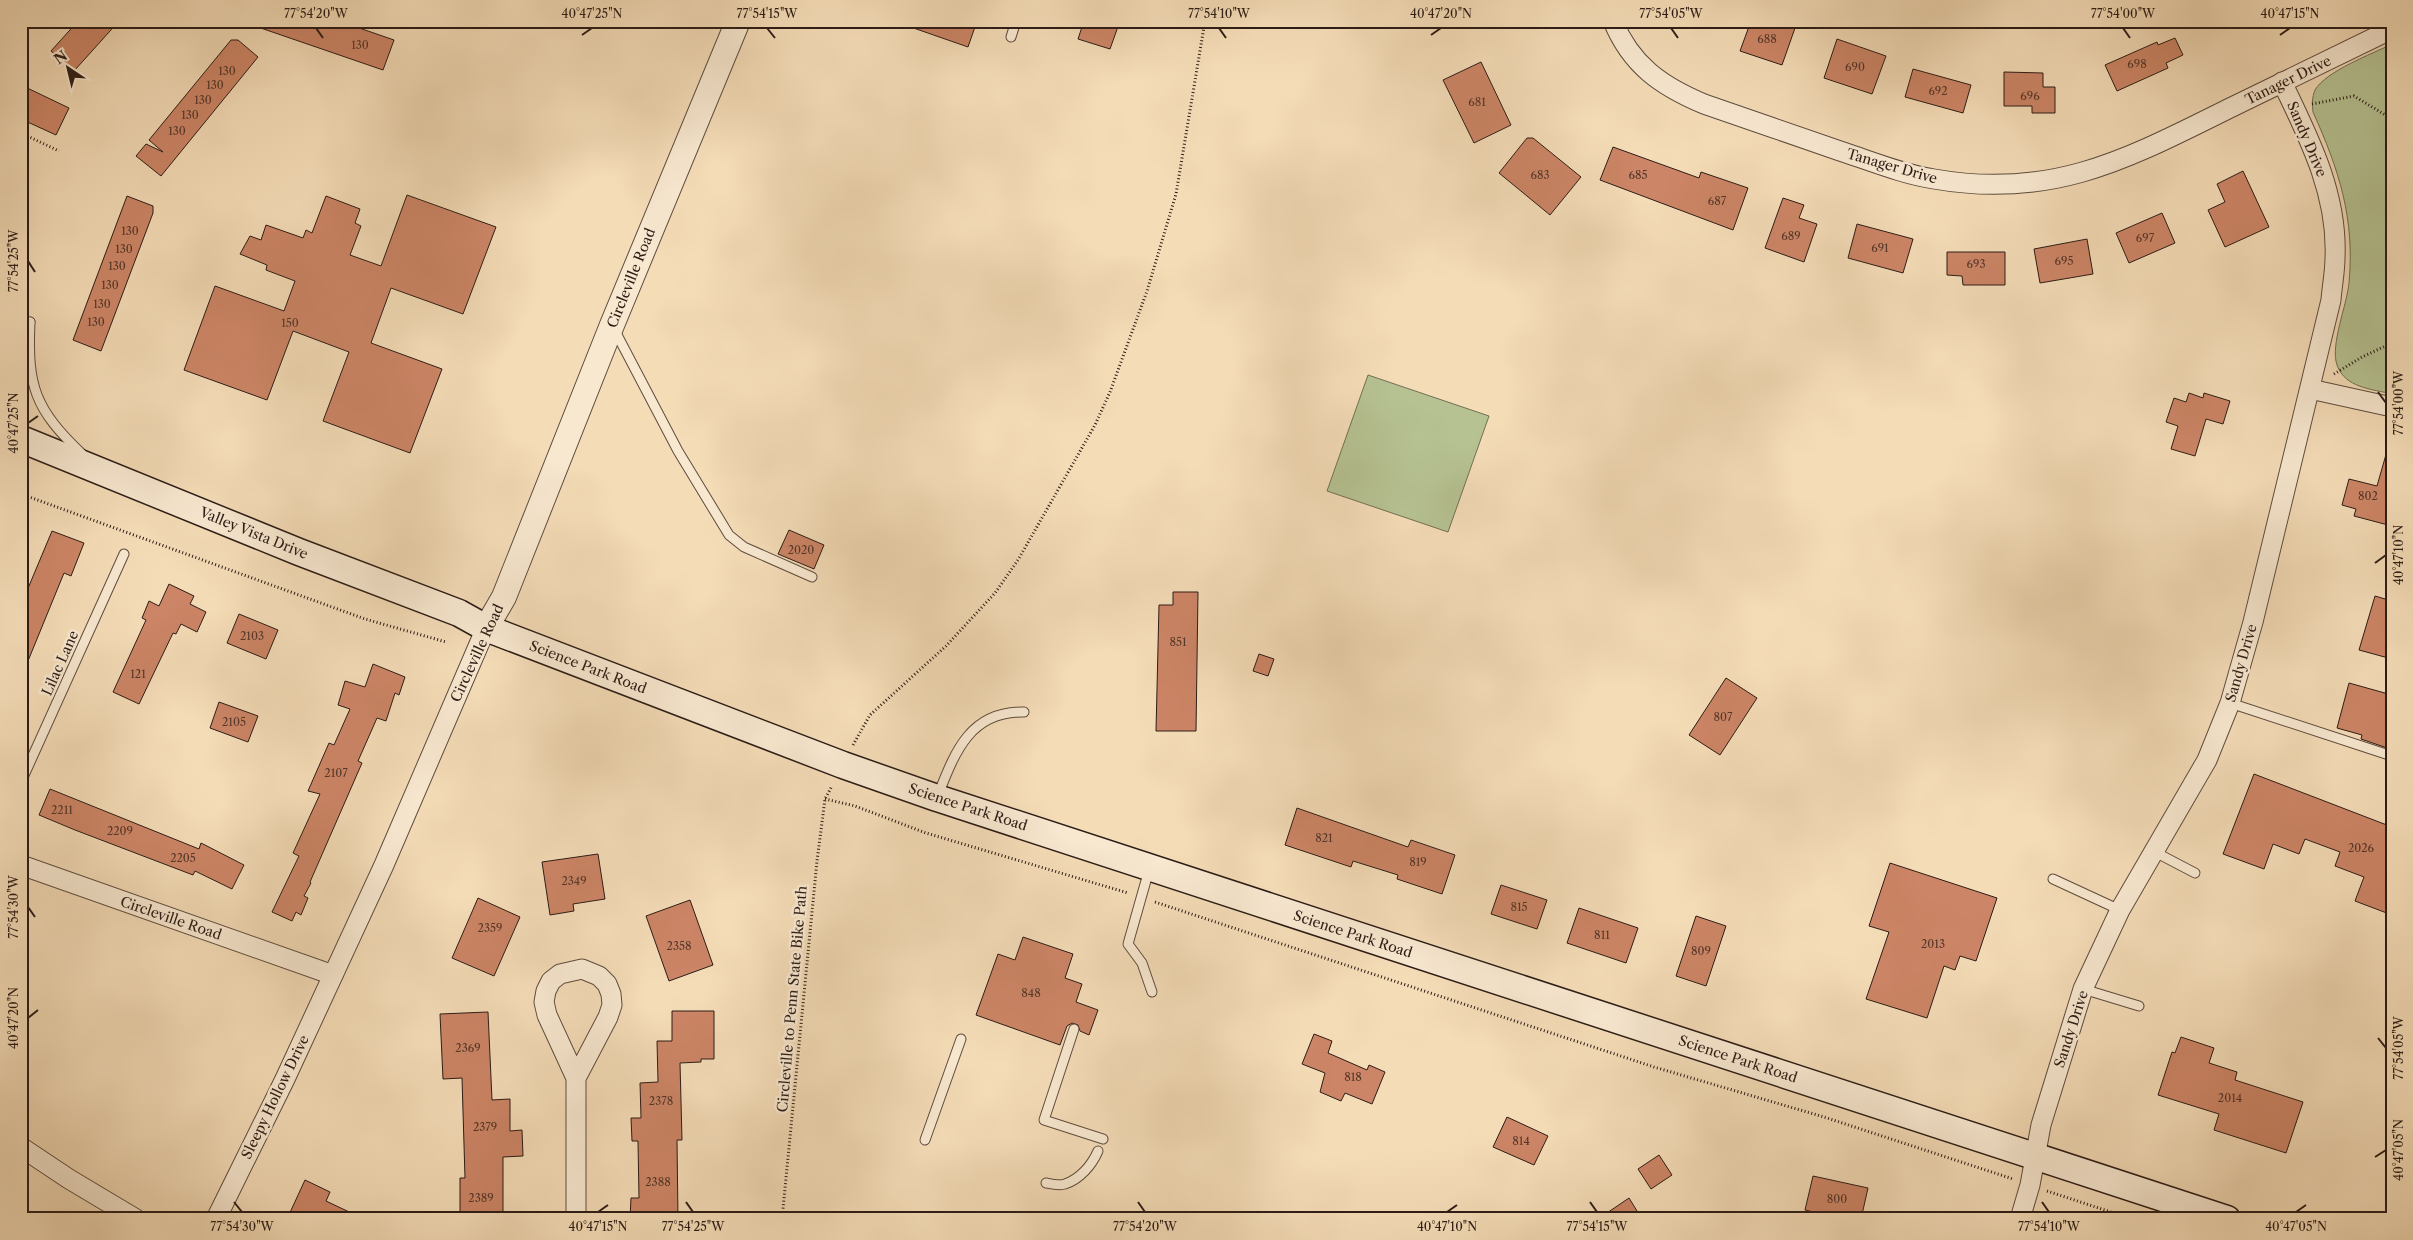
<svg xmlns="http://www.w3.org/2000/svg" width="2413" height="1240" viewBox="0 0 2413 1240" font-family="'Libre Caslon Text',serif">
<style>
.green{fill:#b6c292;stroke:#716f54}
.building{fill:#cc8566;stroke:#2c1c16}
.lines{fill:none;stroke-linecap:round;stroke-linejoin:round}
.service-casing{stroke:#5e4c3e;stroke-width:11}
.minor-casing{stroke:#5e4c3e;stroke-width:21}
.tertiary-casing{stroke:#5e4c3e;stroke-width:26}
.secondary-casing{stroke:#2c1c16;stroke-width:29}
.path{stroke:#2c1c16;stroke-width:3;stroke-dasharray:1 2.5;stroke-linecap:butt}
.service{stroke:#f8e8d0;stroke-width:9}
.minor{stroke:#f8e8d0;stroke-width:19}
.tertiary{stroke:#f8e8d0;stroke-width:24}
.secondary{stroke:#f8e8d0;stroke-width:26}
.ticks{fill:none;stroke:#2c1c16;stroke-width:2}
.labels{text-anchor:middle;stroke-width:5;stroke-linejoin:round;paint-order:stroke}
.number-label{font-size:11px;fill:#54362a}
.street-label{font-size:14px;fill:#2c1c16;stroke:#f8e8d0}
.neatline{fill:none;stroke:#2c1c16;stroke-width:2}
.ticks-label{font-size:12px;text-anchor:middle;fill:#2c1c16}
</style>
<rect width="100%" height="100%" fill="#f4dcb7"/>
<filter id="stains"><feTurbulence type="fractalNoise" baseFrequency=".004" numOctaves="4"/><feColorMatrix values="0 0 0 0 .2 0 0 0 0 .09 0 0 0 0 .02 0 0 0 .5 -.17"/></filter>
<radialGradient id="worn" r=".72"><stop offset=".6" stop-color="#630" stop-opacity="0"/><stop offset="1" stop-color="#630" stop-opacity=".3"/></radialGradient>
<g class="green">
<path d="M2392 44V394C2372 389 2345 388 2337 365 2330 345 2347 305 2349 283 2355 218 2339 170 2313 112 2312 105 2312 97 2315 90 2326 71 2372 54 2392 44Z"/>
<path d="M1368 375 1489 416 1448 532 1327 491Z"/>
</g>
<g class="building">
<path d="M78 21H119L74 71 51 51Z"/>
<path d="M250 21H339L394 40 383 70 249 24Z"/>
<path d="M903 21H977L968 47 902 24Z"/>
<path d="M1084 21H1120L1110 49 1078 39Z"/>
<path d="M1751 21H1777L1795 28 1782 65 1740 51Z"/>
<path d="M2175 38 2183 55 2166 63 2168 68 2117 91 2105 65 2157 42 2158 45Z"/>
<path d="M1837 39 1886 56 1872 94 1824 78Z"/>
<path d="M231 40H238L258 57 161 176 136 156 146 144 163 152 149 140Z"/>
<path d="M1481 62 1511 125 1474 143 1443 80Z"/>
<path d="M1913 69 1971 85 1963 113 1905 97Z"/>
<path d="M2004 72 2043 73V87H2055V113H2032V106H2004Z"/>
<path d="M21 85 69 108 56 135 21 119Z"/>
<path d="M1527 138H1533L1581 177 1550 215 1499 173Z"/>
<path d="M1613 147 1699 178 1701 172 1748 188 1733 230 1600 180Z"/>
<path d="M2243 171 2269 227 2225 247 2208 210 2225 202 2217 184Z"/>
<path d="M407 195 496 227 463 314 391 288 371 343 442 369 410 453 323 421 349 352 293 331 267 400 184 370 215 286 284 311 295 281 266 270 267 265 240 254 250 236 261 240 266 225 303 238 306 230 312 233 326 196 360 209 355 223 361 226 350 255 381 266Z"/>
<path d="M127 196 153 206V213L101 351 73 340Z"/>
<path d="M1783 198 1804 205 1799 218 1817 224 1804 262 1765 248Z"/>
<path d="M2162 213 2175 243 2129 263 2116 233Z"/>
<path d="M1857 224 1913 239 1903 273 1848 258Z"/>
<path d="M2087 239 2093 274 2040 283 2034 249Z"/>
<path d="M1947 252H2005V285H1963L1962 276 1947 275Z"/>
<path d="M2189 393 2203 398 2204 393 2230 401 2223 424 2206 419 2195 456 2171 449 2178 426 2166 422 2174 398 2186 402Z"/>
<path d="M2387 451 2392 452V512L2388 525 2354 516 2356 509 2342 505 2349 479 2377 486Z"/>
<path d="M789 530 824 545 814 569 778 554Z"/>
<path d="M52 531 84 543 71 576 64 573 21 678V605Z"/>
<path d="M169 584 194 596 190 604 206 612 197 632 181 624 176 634 173 633 139 704 113 692 146 620 142 618 149 601 159 606Z"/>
<path d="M1173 592H1198L1196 731H1156L1159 605H1173Z"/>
<path d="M2375 596 2392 601V659L2359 650Z"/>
<path d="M239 614 278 630 266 659 227 643Z"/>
<path d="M1259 654 1274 659 1268 676 1253 671Z"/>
<path d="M373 664 405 677 399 695 395 693 386 721 377 718 358 761 362 763 310 882 311 883 304 896 308 898 301 915 296 912 292 921 272 912 299 856 293 853 320 794 308 791 329 743 334 745 350 709 338 705 345 681 365 687Z"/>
<path d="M1726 678 1757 698 1720 755 1689 735Z"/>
<path d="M2349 683 2392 695 2390 749 2361 739 2362 735 2337 728Z"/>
<path d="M219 702 258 716 248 742 210 728Z"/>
<path d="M2254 774 2392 827V915L2355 901 2364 877 2335 866 2340 852 2305 839 2299 854 2273 844 2264 869 2223 854Z"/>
<path d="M50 789 199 849 201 843 244 865 232 889 195 871 193 875 75 830 39 815Z"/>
<path d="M1297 808 1408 847 1411 840 1455 855 1442 894 1397 879 1398 875 1353 861 1351 867 1285 845Z"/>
<path d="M598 854 605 899 573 904 574 911 550 915 542 862Z"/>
<path d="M1890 863 1997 898 1976 961 1960 956 1955 970 1944 966 1927 1018 1866 999 1889 932 1869 926Z"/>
<path d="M1501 885 1547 900 1537 929 1491 914Z"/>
<path d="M478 898 520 917 494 976 452 958Z"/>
<path d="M690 900 713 965 669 981 646 916Z"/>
<path d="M1579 908 1638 928 1626 963 1567 943Z"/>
<path d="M1696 916 1726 926 1706 986 1676 976Z"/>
<path d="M1023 937 1073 954 1065 978 1082 984 1076 1002 1098 1010 1089 1035 1080 1031 1078 1025 1072 1023 1067 1026 1060 1045 976 1015 998 954 1015 960Z"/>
<path d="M672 1011H714V1059H701V1062L680 1063 682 1140H677L678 1219H630L631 1198H639L638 1141H632L631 1118H641L640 1083 658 1082 657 1041H672Z"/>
<path d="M488 1012 492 1100 510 1099V1131L522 1130 523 1156 503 1157V1219H460V1178H465L462 1078 443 1079 440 1014Z"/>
<path d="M1314 1034 1332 1041 1328 1053 1367 1070 1369 1065 1385 1072 1372 1104 1345 1093 1341 1101 1320 1092 1325 1073 1302 1064Z"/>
<path d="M2181 1037 2214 1048 2209 1063 2237 1072 2235 1080 2303 1102 2286 1153 2214 1130 2219 1114 2158 1095 2172 1052 2175 1053Z"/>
<path d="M1507 1117 1548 1136 1534 1165 1493 1147Z"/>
<path d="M1659 1155 1672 1175 1651 1189 1638 1169Z"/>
<path d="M1813 1176 1868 1188 1861 1219H1843L1805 1210Z"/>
<path d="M305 1180 330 1192 326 1201 364 1219H287Z"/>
<path d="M1629 1198 1642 1219H1598Z"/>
</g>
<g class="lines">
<defs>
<g id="service">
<path d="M1011 37 1016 21"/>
<path d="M30 322C27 387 35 409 82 454"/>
<path d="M614 329 678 451 729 535 744 547 812 577"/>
<path d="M21 335 30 322"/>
<path d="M2230 703 2392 756"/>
<path d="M21 782 124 554"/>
<path d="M938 795C955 752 970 711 1024 712"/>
<path d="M2153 851 2195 873"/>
<path d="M1149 870 1128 944 1142 963 1152 992"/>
<path d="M2053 879 2120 910"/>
<path d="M2083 989 2139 1006"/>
<path d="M1074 1029 1044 1120 1103 1139"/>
<path d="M925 1140 961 1039"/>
<path d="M1046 1183C1051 1184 1060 1186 1065 1184 1080 1179 1092 1165 1098 1151"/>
</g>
<g id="minor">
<path d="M1613 21C1631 65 1661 86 1704 104 1749 120 1795 135 1840 151 1871 161 1902 174 1934 179 2054 200 2129 158 2232 107 2285 81 2338 55 2392 29"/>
<path d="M2310 389 2392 407"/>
<path d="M21 865 333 975"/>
<path d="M576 1078 608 1017 612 1005 611 994 607 984 599 976 582 969 560 974 551 981 546 991 544 1002 547 1015 576 1078V1219"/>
<path d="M21 1147 69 1179 136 1219"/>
<path d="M216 1219 285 1079 384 865 486 628"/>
<path d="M2020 1219 2030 1185 2041 1125 2083 989 2120 910 2207 760 2230 703 2253 622 2331 300C2332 286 2335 272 2335 258 2338 194 2309 138 2282 82"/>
</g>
<path id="tertiary" d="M486 628 504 597 612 325 738 21"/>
<path id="secondary" d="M21 439 299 552 459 613 486 628 843 765 937 798 2227 1219"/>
</defs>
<use href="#service" class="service-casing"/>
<use href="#minor" class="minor-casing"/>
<use href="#tertiary" class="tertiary-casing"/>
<use href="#secondary" class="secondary-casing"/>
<g class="path">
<path d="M389 21 394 23"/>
<path d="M2312 104 2354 96 2392 119"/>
<path d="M21 133 59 151"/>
<path d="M2334 374 2362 357 2392 343"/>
<path d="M21 494 365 619 446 642"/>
<path d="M853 745 870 715 946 646 995 593 1018 560 1095 425 1110 392 1147 291 1176 194 1205 21"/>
<path d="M825 799 855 806 926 833 1128 893"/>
<path d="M1155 902 1654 1067 1824 1117 2013 1179"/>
<path d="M2047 1191 2132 1219"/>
<path d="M782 1219 817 861 825 799 832 786"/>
</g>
<use href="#service" class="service"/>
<use href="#minor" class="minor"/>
<use href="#tertiary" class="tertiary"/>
<use href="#secondary" class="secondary"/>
</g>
<path class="ticks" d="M316 28 323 38M767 28 775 38M1219 28 1226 38M1671 28 1678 38M2123 28 2130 38M582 35 592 28M1431 35 1441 28M2280 35 2290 28M28 261 35 272M2378 392 2386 403M28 423 38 416M2375 563 2386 555M28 907 35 917M28 1018 38 1010M2378 1038 2386 1048M2375 1157 2386 1150M234 1202 242 1212M686 1202 693 1212M1138 1202 1145 1212M1590 1202 1597 1212M2042 1202 2049 1212M598 1212 608 1205M1447 1212 1457 1205M2296 1212 2306 1205"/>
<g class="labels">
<g class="number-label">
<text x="1767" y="43">688</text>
<text x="360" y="49">130</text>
<text x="2137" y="68">698</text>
<text x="1855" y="71">690</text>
<text x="227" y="75">130</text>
<text x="215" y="89">130</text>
<text x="1938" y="95">692</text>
<text x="2030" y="100">696</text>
<text x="203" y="104">130</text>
<text x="1477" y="106">681</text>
<text x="190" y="119">130</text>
<text x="177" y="135">130</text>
<text x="1540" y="179">683</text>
<text x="1638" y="179">685</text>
<text x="1717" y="205">687</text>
<text x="130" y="235">130</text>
<text x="1791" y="240">689</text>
<text x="2145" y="242">697</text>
<text x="1880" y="252">691</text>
<text x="124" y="253">130</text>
<text x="2064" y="265">695</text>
<text x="1976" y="268">693</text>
<text x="117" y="270">130</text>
<text x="110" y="289">130</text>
<text x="102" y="308">130</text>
<text x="96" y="326">130</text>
<text x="290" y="327">150</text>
<text x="2368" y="500">802</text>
<text x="801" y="554">2020</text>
<text x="252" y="640">2103</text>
<text x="1178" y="646">851</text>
<text x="138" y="678">121</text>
<text x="1723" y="721">807</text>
<text x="234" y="726">2105</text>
<text x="336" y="777">2107</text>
<text x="62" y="814">2211</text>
<text x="120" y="835">2209</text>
<text x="1324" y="842">821</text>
<text x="2361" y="852">2026</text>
<text x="183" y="862">2205</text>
<text x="1418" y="866">819</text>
<text x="574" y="885">2349</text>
<text x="1519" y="911">815</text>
<text x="490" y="932">2359</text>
<text x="1602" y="939">811</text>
<text x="1933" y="948">2013</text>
<text x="679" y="950">2358</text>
<text x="1701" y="955">809</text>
<text x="1031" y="997">848</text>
<text x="468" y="1052">2369</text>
<text x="1353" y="1081">818</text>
<text x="2230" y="1102">2014</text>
<text x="661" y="1105">2378</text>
<text x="485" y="1131">2379</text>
<text x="1521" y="1145">814</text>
<text x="658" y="1186">2388</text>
<text x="481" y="1202">2389</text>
<text x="1837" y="1203">800</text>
</g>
<g class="street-label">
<text transform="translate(2288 80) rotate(-26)" y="5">Tanager Drive</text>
<text transform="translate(2307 139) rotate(67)" y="5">Sandy Drive</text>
<text transform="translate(1892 166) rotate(16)" y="5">Tanager Drive</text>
<text transform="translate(631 278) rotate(-68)" y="5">Circleville Road</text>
<text transform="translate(254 533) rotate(22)" y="5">Valley Vista Drive</text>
<text transform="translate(477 653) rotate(-65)" y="5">Circleville Road</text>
<text transform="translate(60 663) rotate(-66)" y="5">Lilac Lane</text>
<text transform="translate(2241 663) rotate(-74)" y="5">Sandy Drive</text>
<text transform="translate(588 667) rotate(21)" y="5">Science Park Road</text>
<text transform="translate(968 807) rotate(18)" y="5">Science Park Road</text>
<text transform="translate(171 918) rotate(19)" y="5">Circleville Road</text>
<text transform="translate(1353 934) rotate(18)" y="5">Science Park Road</text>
<text transform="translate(792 999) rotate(-85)" y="5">Circleville to Penn State Bike Path</text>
<text transform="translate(2071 1029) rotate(-72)" y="5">Sandy Drive</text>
<text transform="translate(1738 1059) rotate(18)" y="5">Science Park Road</text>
<text transform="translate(275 1097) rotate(-64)" y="5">Sleepy Hollow Drive</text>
</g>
</g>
<rect width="2413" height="1240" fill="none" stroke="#f4dcb7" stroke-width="55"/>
<g transform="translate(68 68) rotate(325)" stroke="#f8e8d0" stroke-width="4" paint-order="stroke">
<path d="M0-4L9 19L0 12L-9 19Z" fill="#2c1c16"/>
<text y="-8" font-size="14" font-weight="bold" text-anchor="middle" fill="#2c1c16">N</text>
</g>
<rect x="28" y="28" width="2358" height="1184" class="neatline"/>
<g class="ticks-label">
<text x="316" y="18">77°54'20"W</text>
<text x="592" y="18">40°47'25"N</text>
<text x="767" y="18">77°54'15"W</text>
<text x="1219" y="18">77°54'10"W</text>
<text x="1441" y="18">40°47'20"N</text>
<text x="1671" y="18">77°54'05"W</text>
<text x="2123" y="18">77°54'00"W</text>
<text x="2290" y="18">40°47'15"N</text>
<text transform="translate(14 261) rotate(-90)" y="4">77°54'25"W</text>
<text transform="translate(2399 403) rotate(-90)" y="4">77°54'00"W</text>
<text transform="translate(14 423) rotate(-90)" y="4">40°47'25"N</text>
<text transform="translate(2399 555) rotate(-90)" y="4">40°47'10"N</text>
<text transform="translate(14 907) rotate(-90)" y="4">77°54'30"W</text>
<text transform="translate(14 1018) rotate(-90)" y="4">40°47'20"N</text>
<text transform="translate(2399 1048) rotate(-90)" y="4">77°54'05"W</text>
<text transform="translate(2399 1150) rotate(-90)" y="4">40°47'05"N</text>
<text x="242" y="1231">77°54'30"W</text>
<text x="598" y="1231">40°47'15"N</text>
<text x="693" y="1231">77°54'25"W</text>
<text x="1145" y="1231">77°54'20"W</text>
<text x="1447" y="1231">40°47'10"N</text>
<text x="1597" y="1231">77°54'15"W</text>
<text x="2049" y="1231">77°54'10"W</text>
<text x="2296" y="1231">40°47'05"N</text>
</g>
<rect width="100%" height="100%" filter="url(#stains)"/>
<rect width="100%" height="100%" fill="url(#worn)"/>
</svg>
